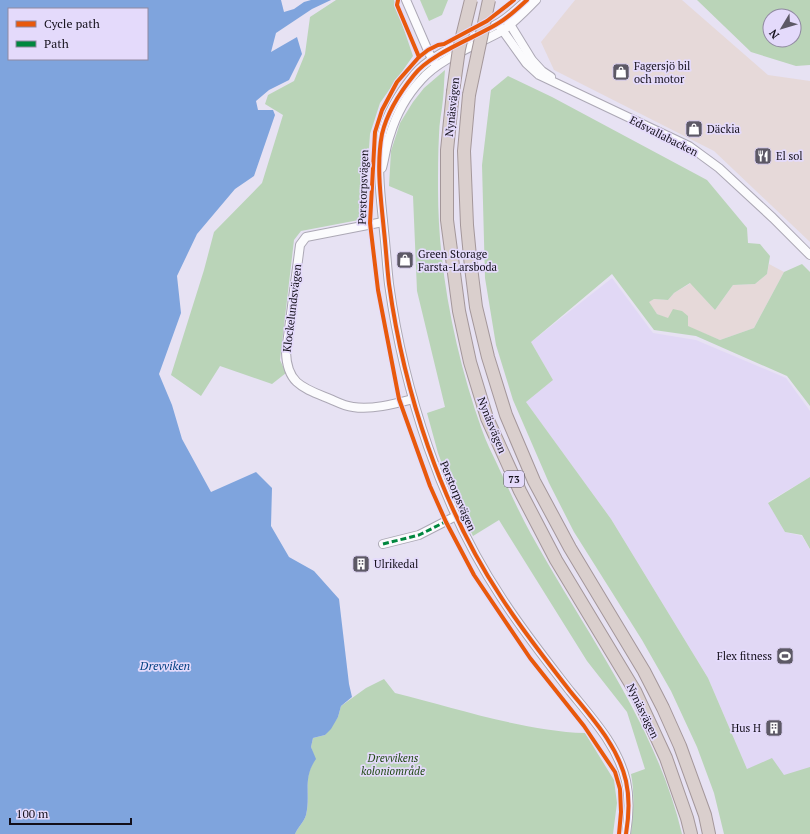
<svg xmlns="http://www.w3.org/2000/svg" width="810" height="834" viewBox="0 0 810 834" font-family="'PT Serif',serif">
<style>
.built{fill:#e1d8f5}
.industrial{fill:#e6d9d9}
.green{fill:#bad4b8;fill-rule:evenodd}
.water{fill:#7fa4dd;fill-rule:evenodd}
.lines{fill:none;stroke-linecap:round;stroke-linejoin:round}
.minor-casing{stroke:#aca8b5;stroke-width:10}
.highway-casing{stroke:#a4979a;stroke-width:14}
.minor{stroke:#fbfbfd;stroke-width:8}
.highway{stroke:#dacfcd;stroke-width:12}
.highway-bridge-casing{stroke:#a4979a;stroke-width:14;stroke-linecap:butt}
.highway-bridge{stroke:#dacfcd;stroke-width:12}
.quiet{stroke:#00873e;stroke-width:3;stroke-dasharray:6 3;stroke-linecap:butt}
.cycleway-casing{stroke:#e4dafb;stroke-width:6}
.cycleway{stroke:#e8590c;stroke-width:4}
.labels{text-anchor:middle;stroke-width:3.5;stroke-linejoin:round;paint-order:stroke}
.shield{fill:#e4dafb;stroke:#524c5e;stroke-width:1}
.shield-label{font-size:10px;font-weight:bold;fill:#130f1a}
.poi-label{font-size:11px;fill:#130f1a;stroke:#e4dafb;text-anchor:start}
.street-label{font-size:11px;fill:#130f1a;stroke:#e4dafb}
.park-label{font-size:11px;font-style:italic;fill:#1f4812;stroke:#e4dafb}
.water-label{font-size:12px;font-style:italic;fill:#013f81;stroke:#e4dafb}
</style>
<rect width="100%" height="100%" fill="#e7e2f3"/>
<path class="built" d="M612 278 653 333 696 340 786 378 810 411V477L768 502 785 532 802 536 810 550V834L747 769 708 678 611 519 526 402 553 380 531 342Z"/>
<g class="industrial">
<path d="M575 0H682L768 75 810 81V242L714 151 554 70 541 42Z"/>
<path d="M769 264 784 272 754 328 720 340 657 314 648 302 654 299 668 300 674 293 691 283 715 310 733 285 755 284 767 274Z"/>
</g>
<g class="green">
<path d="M336 0H394L413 56 380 103 370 134 364 219 301 231 294 240 280 360 286 373 272 384 220 366 201 396 171 375 204 270 214 232 262 183 283 115 265 104 268 95 294 81 305 54 310 17Z"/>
<path d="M420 0H448L442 15 429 21Z"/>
<path d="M697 0H810V65L796 66 751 52ZM770 16H794V40H770Z"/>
<path d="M445 70C444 80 444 89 443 99 442 111 439 123 439 135 438 153 438 171 438 189 438 270 455 354 482 430 486 442 492 453 497 464 508 488 519 512 531 534 585 632 656 724 682 834H631C633 813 635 795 631 774L645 769 627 712 587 661 499 520 473 536 453 494 438 453 427 413 445 407 417 291 413 196 389 186 391 151 400 123 413 102 424 88Z"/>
<path d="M508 76 552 97 707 180 747 228 748 243 760 244 770 256 767 274 755 284 733 285 715 310 690 283 674 293 668 300 654 299 649 302 657 314 668 318 673 309 682 311 688 316V326L720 340 754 328 784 272 802 264 810 272V406L787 376 696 336 654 330 612 274 531 342 553 380 526 402 611 519 708 678 747 769 772 758 784 775 810 767V834H724L714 793 697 747 671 691 642 640 574 532 549 483 513 400 496 345 485 278 482 165 491 90Z"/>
<path d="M810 477V549L802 535 785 532 768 503Z"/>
<path d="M384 679 395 693C455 708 524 731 585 733L614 780 617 803 613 834H295C298 827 304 822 306 815 311 794 302 780 315 759L311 747 313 738 325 735 338 717 341 706 366 688Z"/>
</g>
<path class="water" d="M0 0H281L284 12 294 9 304 2 311 0H331L312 9 276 33 271 52 297 37 302 54 289 80 269 90 256 101 258 110H273L275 115 254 176 235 189 197 234 177 276 181 313 159 374 172 405 182 439 211 492 256 472 272 488 271 526 289 557 314 571 339 599 349 684 352 697 341 706 338 717 331 729 325 735 313 738 311 747 316 759C302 779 311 794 306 815 304 822 298 827 295 834H0ZM9 9H147V59H9Z"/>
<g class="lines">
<defs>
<g id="minor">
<path d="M406 0 429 53 435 64"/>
<path d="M527 0C517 9 508 18 497 24 474 38 430 54 414 75 401 91 387 113 382 134 376 166 381 199 384 231 386 249 387 267 389 284 404 392 441 506 501 597 522 630 546 660 570 691 592 718 618 746 626 781 630 799 629 816 626 834"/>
<path d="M508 21 532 60 542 71 551 77"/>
<path d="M498 24 526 63 539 75 689 146 719 168 773 218 810 255"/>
<path d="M382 168C385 157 386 146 390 135 396 115 407 95 421 80 440 58 477 45 502 31 515 22 525 11 536 0"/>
<path d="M383 222 306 237 300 245 286 352C287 384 303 388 330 399 337 402 344 406 353 407 372 410 394 404 413 399"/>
<path d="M383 544 419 535 456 516"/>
</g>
<g id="highway">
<path d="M453 92 447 150V220L459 311 470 362 487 418 520 491 556 560 635 691 666 758 687 818 691 834"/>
<path d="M469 95 464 151 467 225 471 267 476 307 488 357 506 415 534 481 570 548 644 671 663 708 680 746 705 815 709 834"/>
</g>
</defs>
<use href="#minor" class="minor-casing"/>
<use href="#highway" class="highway-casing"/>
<use href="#minor" class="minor"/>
<use href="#highway" class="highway"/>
<defs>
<g id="highway-bridge">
<path d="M453 92 459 49 471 0"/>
<path d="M469 95 489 0"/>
</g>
</defs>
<use href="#highway-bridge" class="highway-bridge-casing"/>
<use href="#highway-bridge" class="highway-bridge"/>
<path class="quiet" d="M383 544 419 535 449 520"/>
<defs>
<g id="cycleway">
<path d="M398 0 397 5 419 57"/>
<path d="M514 0 487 21 444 44 438 45 428 50 419 57 397 82 382 110 375 132 370 223 378 290 399 399 430 486 446 522 474 575 530 658 584 726 615 772 620 789 621 812 619 834"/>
<path d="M527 0C517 9 508 18 497 24 474 38 430 54 414 75 401 91 387 113 382 134 376 166 381 199 384 231 386 249 387 267 389 284 404 392 441 506 501 597 522 630 546 660 570 691 592 718 618 746 626 781 630 799 629 816 626 834"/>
</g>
</defs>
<use href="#cycleway" class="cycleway-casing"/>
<use href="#cycleway" class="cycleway"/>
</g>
<defs>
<symbol id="shop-square" viewBox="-11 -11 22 22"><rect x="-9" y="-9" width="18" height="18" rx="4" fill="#5d5966" stroke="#e4dafb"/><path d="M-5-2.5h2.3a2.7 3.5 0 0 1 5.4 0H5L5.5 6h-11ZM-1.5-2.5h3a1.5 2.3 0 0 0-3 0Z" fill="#fff"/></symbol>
<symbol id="restaurant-square" viewBox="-11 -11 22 22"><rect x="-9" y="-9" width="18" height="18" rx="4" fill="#5d5966" stroke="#e4dafb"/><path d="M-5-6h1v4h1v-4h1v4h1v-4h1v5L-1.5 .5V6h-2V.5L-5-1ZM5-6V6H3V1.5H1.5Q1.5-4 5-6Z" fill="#fff"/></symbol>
<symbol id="building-square" viewBox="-11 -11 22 22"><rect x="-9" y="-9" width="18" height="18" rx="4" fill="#5d5966" stroke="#e4dafb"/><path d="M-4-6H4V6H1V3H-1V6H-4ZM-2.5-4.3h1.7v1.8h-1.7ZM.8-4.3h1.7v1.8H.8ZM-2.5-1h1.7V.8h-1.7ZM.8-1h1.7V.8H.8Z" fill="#fff"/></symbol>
<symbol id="stadium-square" viewBox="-11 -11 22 22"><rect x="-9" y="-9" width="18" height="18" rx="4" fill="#5d5966" stroke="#e4dafb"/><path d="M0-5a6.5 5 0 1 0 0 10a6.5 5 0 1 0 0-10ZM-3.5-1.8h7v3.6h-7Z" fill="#fff"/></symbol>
</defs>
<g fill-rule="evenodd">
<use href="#shop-square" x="611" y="62" width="20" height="20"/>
<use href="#shop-square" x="684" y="119" width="20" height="20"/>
<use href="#restaurant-square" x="753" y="146" width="20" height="20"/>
<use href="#shop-square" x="395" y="250" width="20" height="20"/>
<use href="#building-square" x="351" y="554" width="20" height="20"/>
<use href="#stadium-square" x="775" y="646" width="20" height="20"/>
<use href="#building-square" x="764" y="718" width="20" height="20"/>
</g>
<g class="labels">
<rect class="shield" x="504" y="471" width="20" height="16" rx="3"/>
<g class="shield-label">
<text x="514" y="483">73</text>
</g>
<g class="poi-label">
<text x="634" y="70">Fagersjö bil<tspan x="634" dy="13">och motor</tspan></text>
<text x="707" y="133">Däckia</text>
<text x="776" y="160">El sol</text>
<text x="418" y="258">Green Storage<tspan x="418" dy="13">Farsta-Larsboda</tspan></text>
<text x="374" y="568">Ulrikedal</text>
<text x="772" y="660" text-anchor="end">Flex fitness</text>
<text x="761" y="732" text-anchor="end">Hus H</text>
</g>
<g class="street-label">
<text transform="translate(452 107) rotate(-84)" y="4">Nynäsvägen</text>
<text transform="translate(664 136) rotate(27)" y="4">Edsvallabacken</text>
<text transform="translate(363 187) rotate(-88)" y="4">Perstorpsvägen</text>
<text transform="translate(292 308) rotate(-83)" y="4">Klockelundsvägen</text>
<text transform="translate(492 425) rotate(68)" y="4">Nynäsvägen</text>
<text transform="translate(458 496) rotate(67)" y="4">Perstorpsvägen</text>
<text transform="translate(643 711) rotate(64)" y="4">Nynäsvägen</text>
</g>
<g class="park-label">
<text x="393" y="762">Drevvikens<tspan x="393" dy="13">koloniområde</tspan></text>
</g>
<g class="water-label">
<text x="165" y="670">Drevviken</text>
</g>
</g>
<rect x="8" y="8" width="140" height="52" fill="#e4dafb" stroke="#9089a1"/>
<rect x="16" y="21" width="20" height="6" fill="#e8590c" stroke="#9089a1"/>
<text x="44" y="28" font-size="12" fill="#130f1a">Cycle path</text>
<rect x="16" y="41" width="20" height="6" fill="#00873e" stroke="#9089a1"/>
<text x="44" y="48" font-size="12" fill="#130f1a">Path</text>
<g transform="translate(782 28) rotate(232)"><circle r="19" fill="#e4dafb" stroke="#9089a1"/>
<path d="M0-3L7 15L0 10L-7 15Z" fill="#5d5966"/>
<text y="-6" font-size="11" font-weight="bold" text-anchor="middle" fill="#130f1a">N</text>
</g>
<path d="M10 818v6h121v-6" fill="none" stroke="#130f1a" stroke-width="2"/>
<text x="16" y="818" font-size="12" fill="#130f1a" stroke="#e4dafb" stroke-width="3" paint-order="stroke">100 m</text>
</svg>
